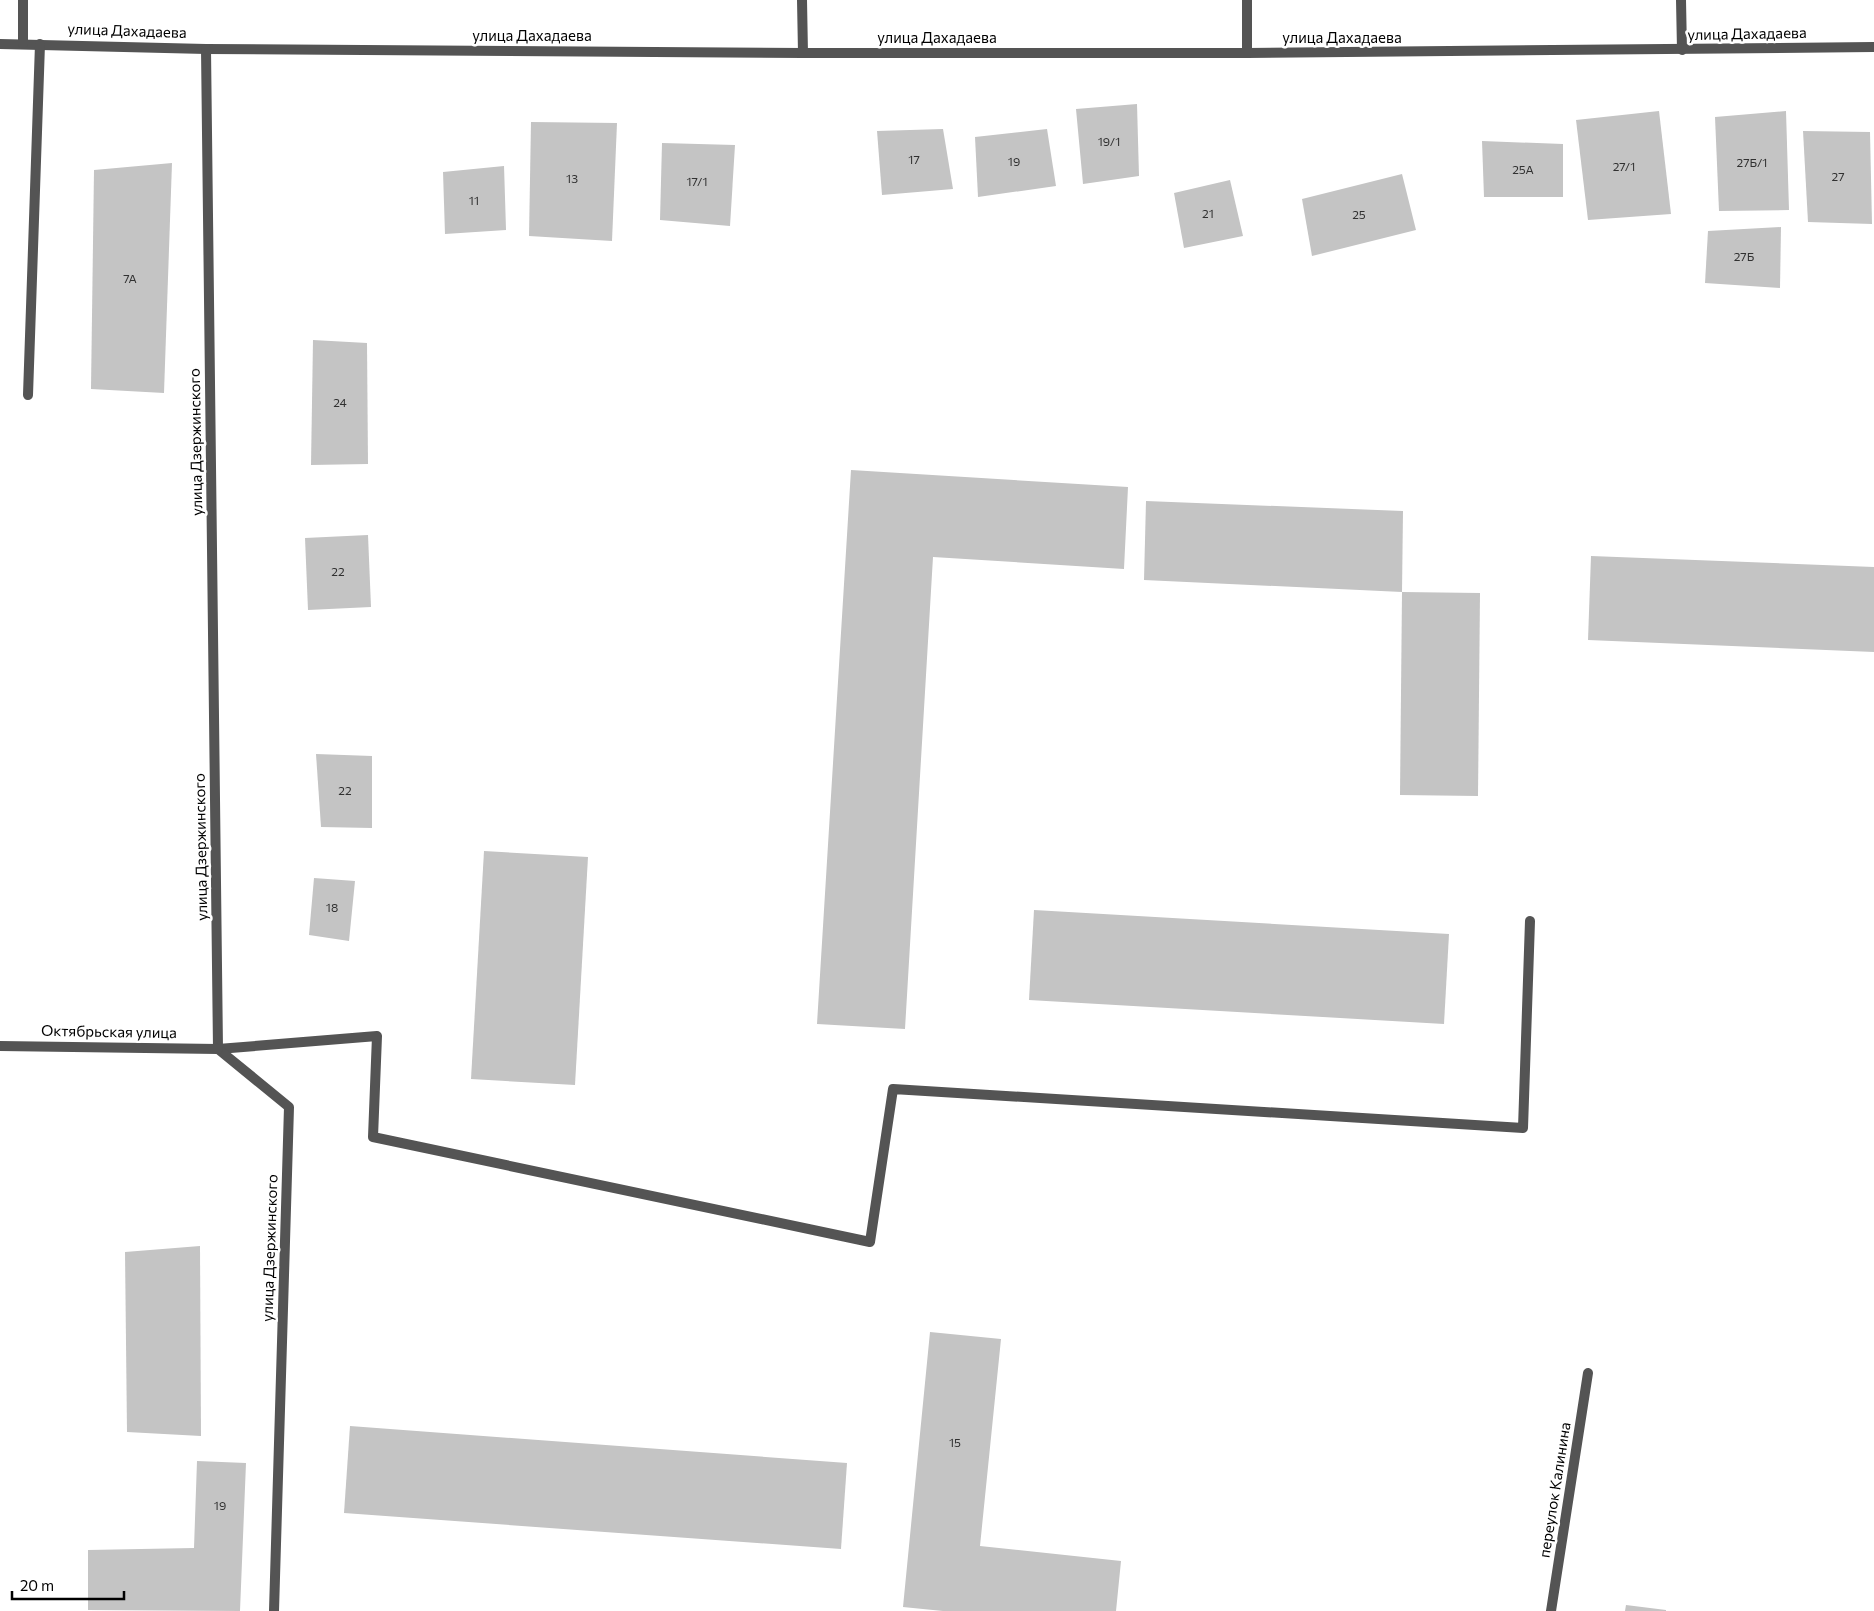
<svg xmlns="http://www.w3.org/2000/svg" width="1874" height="1611" viewBox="0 0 1874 1611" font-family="Commissioner,sans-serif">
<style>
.building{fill:#c4c4c4}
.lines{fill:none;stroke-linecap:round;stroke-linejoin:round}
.service{stroke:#545454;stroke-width:10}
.minor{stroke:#545454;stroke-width:10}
.labels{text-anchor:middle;stroke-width:5;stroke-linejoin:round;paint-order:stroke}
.number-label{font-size:12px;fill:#313131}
.street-label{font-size:15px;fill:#000;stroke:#fff}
</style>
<rect width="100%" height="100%" fill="#fff"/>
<g class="building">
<path d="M1137 104 1139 176 1083 184 1076 109Z"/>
<path d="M1659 111 1671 214 1588 220 1576 120Z"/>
<path d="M1786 111 1789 210 1719 211 1715 117Z"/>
<path d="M531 122 617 123 612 241 529 236Z"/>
<path d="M943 129 953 189 882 195 877 131Z"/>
<path d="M1047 129 1056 186 978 197 975 137Z"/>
<path d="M1803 131 1870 132 1872 224 1808 222Z"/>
<path d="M1482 141 1563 144V197H1484Z"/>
<path d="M662 143 735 145 730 226 660 220Z"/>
<path d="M172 163 164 393 91 389 94 170Z"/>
<path d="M504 166 506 230 445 234 443 172Z"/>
<path d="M1402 174 1416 230 1312 256 1302 199Z"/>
<path d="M1230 180 1243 236 1184 248 1174 193Z"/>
<path d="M1781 227 1780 288 1705 283 1708 231Z"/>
<path d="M313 340 367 343 368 464 311 465Z"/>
<path d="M851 470 1128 487 1124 569 933 557 905 1029 817 1024Z"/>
<path d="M1146 501 1403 511 1402 592 1144 580Z"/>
<path d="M368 535 371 607 308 610 305 538Z"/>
<path d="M1591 556 1874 567V652L1588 640Z"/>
<path d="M1402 592 1480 593 1478 796 1400 795Z"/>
<path d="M316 754 372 756V828L321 827Z"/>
<path d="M484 851 588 857 575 1085 471 1079Z"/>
<path d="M314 878 355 881 349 941 309 935Z"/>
<path d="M1034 910 1449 934 1444 1024 1029 1000Z"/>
<path d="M200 1246 201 1436 127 1432 125 1252Z"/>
<path d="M930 1332 1001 1339 980 1546 1121 1561 1116 1611H943L903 1607Z"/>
<path d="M350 1426 847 1463 841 1549 344 1513Z"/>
<path d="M197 1461 246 1463 240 1611 88 1610V1550L194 1548Z"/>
<path d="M1626 1605 1666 1610V1611H1625Z"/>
</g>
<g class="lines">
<g class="service">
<path d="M218 1049 377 1036 373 1137 870 1242 893 1089 1523 1128 1530 921"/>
<path d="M1551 1611 1588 1373"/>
</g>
<g class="minor">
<path d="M802 0 803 53"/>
<path d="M1247 0V53"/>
<path d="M1681 0 1682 50"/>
<path d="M0 44 206 49 803 53H1247L1874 47"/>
<path d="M23 44V0"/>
<path d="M206 49 218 1049 289 1107 274 1611"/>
<path d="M28 395 40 44"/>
<path d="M0 1046 218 1049"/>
</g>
</g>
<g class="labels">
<g class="number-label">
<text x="1109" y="146">19/1</text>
<text x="914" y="164">17</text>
<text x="1014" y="166">19</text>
<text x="1752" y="167">27Б/1</text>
<text x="1624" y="171">27/1</text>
<text x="1523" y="174">25А</text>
<text x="1838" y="181">27</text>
<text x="572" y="183">13</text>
<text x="697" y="186">17/1</text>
<text x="474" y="205">11</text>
<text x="1208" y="218">21</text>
<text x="1359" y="219">25</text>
<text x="1744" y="261">27Б</text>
<text x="130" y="283">7А</text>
<text x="340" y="407">24</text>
<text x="338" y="576">22</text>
<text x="345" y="795">22</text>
<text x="332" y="912">18</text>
<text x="955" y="1447">15</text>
<text x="220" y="1510">19</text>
</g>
<g class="street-label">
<text transform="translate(127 31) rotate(2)" y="5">улица Дахадаева</text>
<text transform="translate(1747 34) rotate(-1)" y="5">улица Дахадаева</text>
<text x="532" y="41">улица Дахадаева</text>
<text x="937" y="43">улица Дахадаева</text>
<text x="1342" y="43">улица Дахадаева</text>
<text transform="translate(196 442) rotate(-91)" y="5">улица Дзержинского</text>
<text transform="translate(201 847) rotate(-91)" y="5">улица Дзержинского</text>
<text transform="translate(109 1032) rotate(1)" y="5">Октябрьская улица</text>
<text transform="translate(270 1248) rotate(-88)" y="5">улица Дзержинского</text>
<text transform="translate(1555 1490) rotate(-81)" y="5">переулок Калинина</text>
</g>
</g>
<path d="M12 1591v8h112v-8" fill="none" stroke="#000000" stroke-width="2.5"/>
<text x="20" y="1591" font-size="15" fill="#000000" stroke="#ffffff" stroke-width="4" paint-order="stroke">20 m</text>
</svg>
